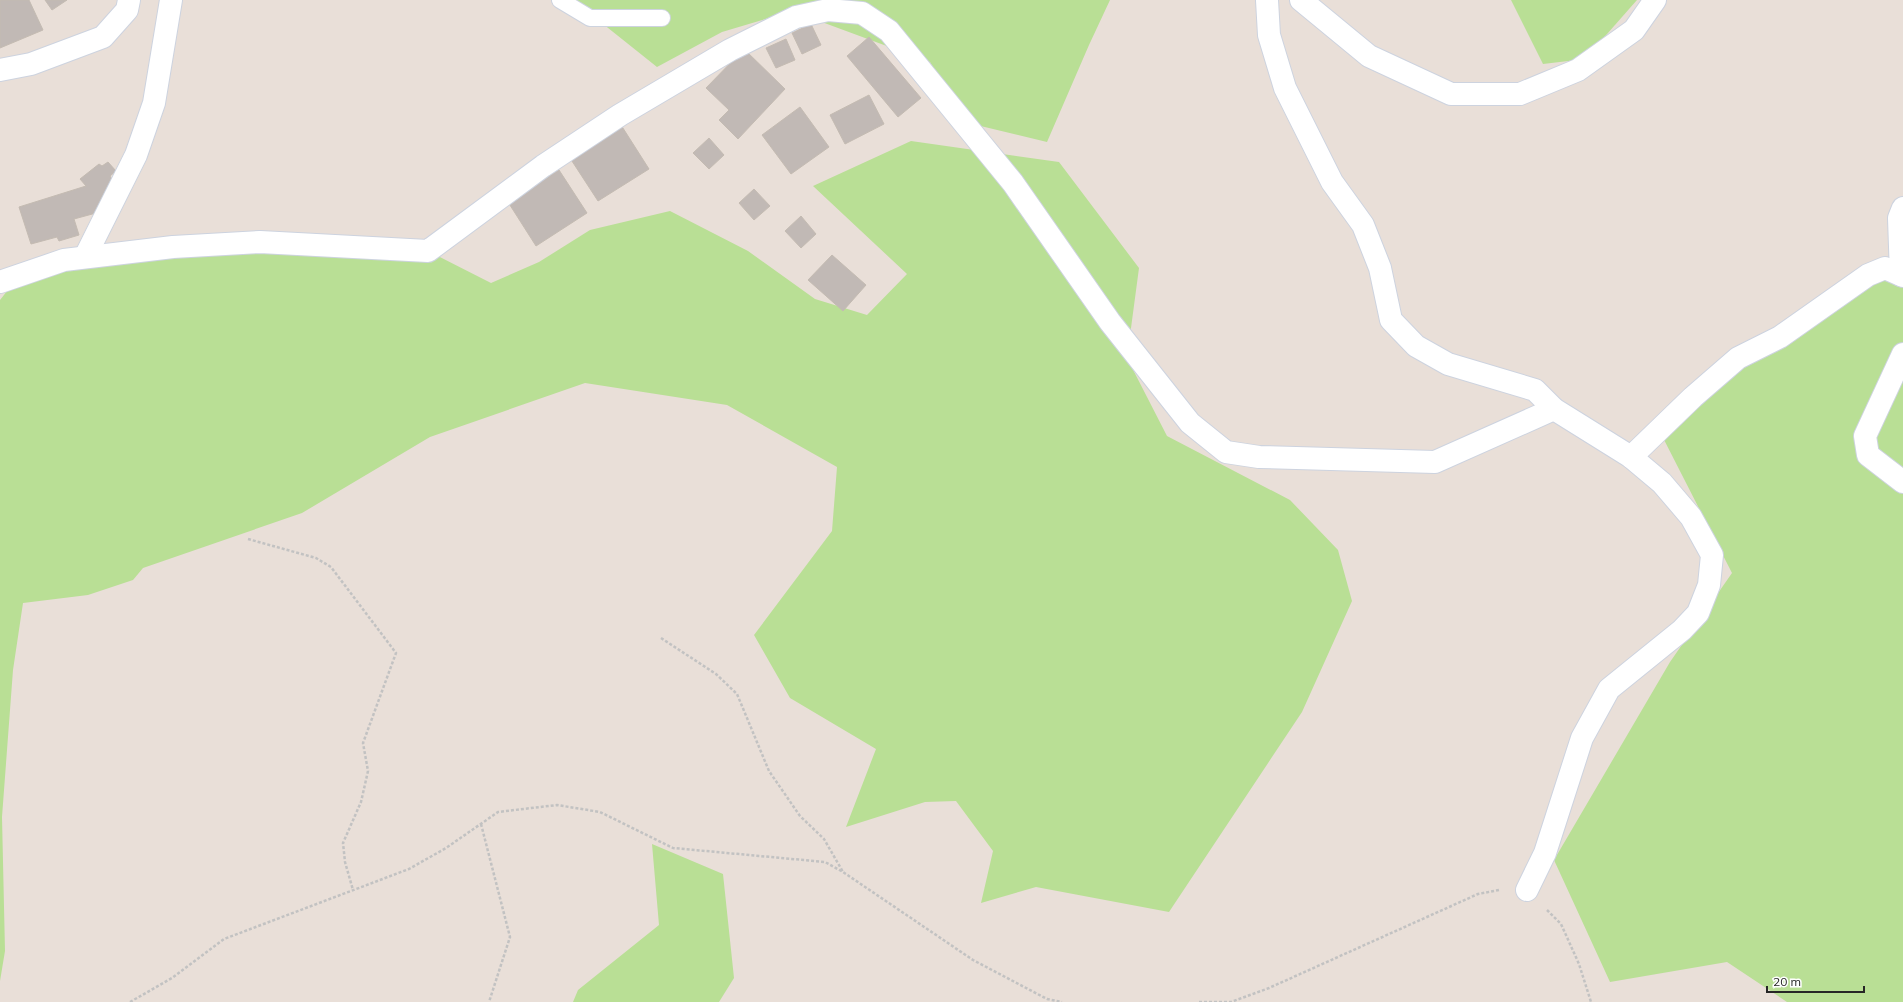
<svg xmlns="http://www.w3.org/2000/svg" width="1903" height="1002" viewBox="0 0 1903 1002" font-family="Mulish,sans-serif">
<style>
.green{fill:#b9df95}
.building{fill:#c1b9b5;stroke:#c4bbb2}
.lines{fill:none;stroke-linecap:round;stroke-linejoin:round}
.lane-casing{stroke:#cdd3df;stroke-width:18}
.street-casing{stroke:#cdd3df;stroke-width:24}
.path{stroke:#c2c2c2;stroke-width:2.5;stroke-dasharray:3 2;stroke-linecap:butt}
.lane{stroke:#fff;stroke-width:16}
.street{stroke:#fff;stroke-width:22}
</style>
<rect width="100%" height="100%" fill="#e9dfd8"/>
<g class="green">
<path d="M573 0H1110L1089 45 1047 142 964 122 930 62 792 11 722 32 657 67Z"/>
<path d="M1511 0H1637L1585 59 1543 64Z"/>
<path d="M911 141 1059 162 1139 268 1127 358 1167 436 1290 500 1338 550 1352 601 1302 712 1169 912 1036 887 981 903 993 851 956 801 925 802 846 827 876 749 790 698 754 635 832 531 837 467 727 405 585 383 430 437 302 513 143 568 133 580 88 595 23 603 13 670 2 817 5 951 0 981V300L19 276 148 250 428 251 491 283 539 262 590 230 670 211 748 251 815 299 867 315 907 274 813 186Z"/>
<path d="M1903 246V1002H1787L1727 962 1610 982 1554 860 1670 662 1732 573 1657 426 1885 268Z"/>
<path d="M652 844 723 874 734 978 719 1002H573L578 990 659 925Z"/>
</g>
<g class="building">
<path d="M0 0H29L43 30 0 48Z"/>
<path d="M45 0H67L52 10Z"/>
<path d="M811 24 821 45 802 54 792 33Z"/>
<path d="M869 37 921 98 898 117 847 56Z"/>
<path d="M786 39 795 60 776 68 766 48Z"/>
<path d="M744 49 785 89 738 139 719 120 729 110 706 88Z"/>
<path d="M869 95 884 124 845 144 830 115Z"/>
<path d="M800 107 829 147 791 174 762 135Z"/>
<path d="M621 125 649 169 598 201 570 158Z"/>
<path d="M709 138 724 155 709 169 693 153Z"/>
<path d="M108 162 116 171 110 176 113 181 96 213 74 219 79 235 59 241 57 237 31 244 19 207 86 186 80 179 99 164 102 166Z"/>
<path d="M559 170 587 213 536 246 508 202Z"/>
<path d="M754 189 770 206 754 220 739 203Z"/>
<path d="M801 216 816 234 801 248 785 231Z"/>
<path d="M832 255 866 285 843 311 808 280Z"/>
</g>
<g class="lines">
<defs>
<path id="lane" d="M560 0 590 18H662"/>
<g id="street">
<path d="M1267 0 1269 35 1285 88 1332 182 1363 225 1380 268 1391 320 1416 346 1448 364 1535 390 1554 409 1631 457 1662 483 1691 517 1712 555 1709 585 1698 613 1682 630 1609 689 1582 738 1545 853 1527 890"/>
<path d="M1301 0 1369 56 1451 94H1520L1578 70 1634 30 1655 0"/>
<path d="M0 70 31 64 103 37 127 10 129 0"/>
<path d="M85 257 136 155 154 103 171 0"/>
<path d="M1901 275 1899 218 1903 208"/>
<path d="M0 282 64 260 173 247 260 242 428 251 543 166 620 115 730 50 796 17 828 10 862 13 889 31 1013 183 1110 322 1190 423 1226 452 1259 457 1435 462 1554 409"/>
<path d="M1903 354 1865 436 1868 455 1903 482"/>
<path d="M1631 457 1693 397 1738 358 1780 337 1868 275 1885 268 1903 276"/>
</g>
</defs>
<use href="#lane" class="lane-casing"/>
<use href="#street" class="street-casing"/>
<g class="path">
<path d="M248 539 316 558 331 567 396 653 363 743 368 771 361 802 343 843 345 862 353 890"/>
<path d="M661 638 716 674 737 694 769 771 800 816 824 839 843 872"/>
<path d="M481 824 510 937 489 1002"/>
<path d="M1547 910 1561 924 1579 964 1591 1002"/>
<path d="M130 1002 172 978 224 939 409 869 446 848 498 812 557 805 600 812 673 848 825 862 843 872 973 960 1047 999 1062 1002"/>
<path d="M1199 1002H1231L1269 988 1478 894 1499 890"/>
</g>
<use href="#lane" class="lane"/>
<use href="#street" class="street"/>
</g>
<path d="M1767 986v6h97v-6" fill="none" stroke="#262626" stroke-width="2"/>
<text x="1773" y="986" font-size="12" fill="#262626" stroke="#ffffff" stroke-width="3" paint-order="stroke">20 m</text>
</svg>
